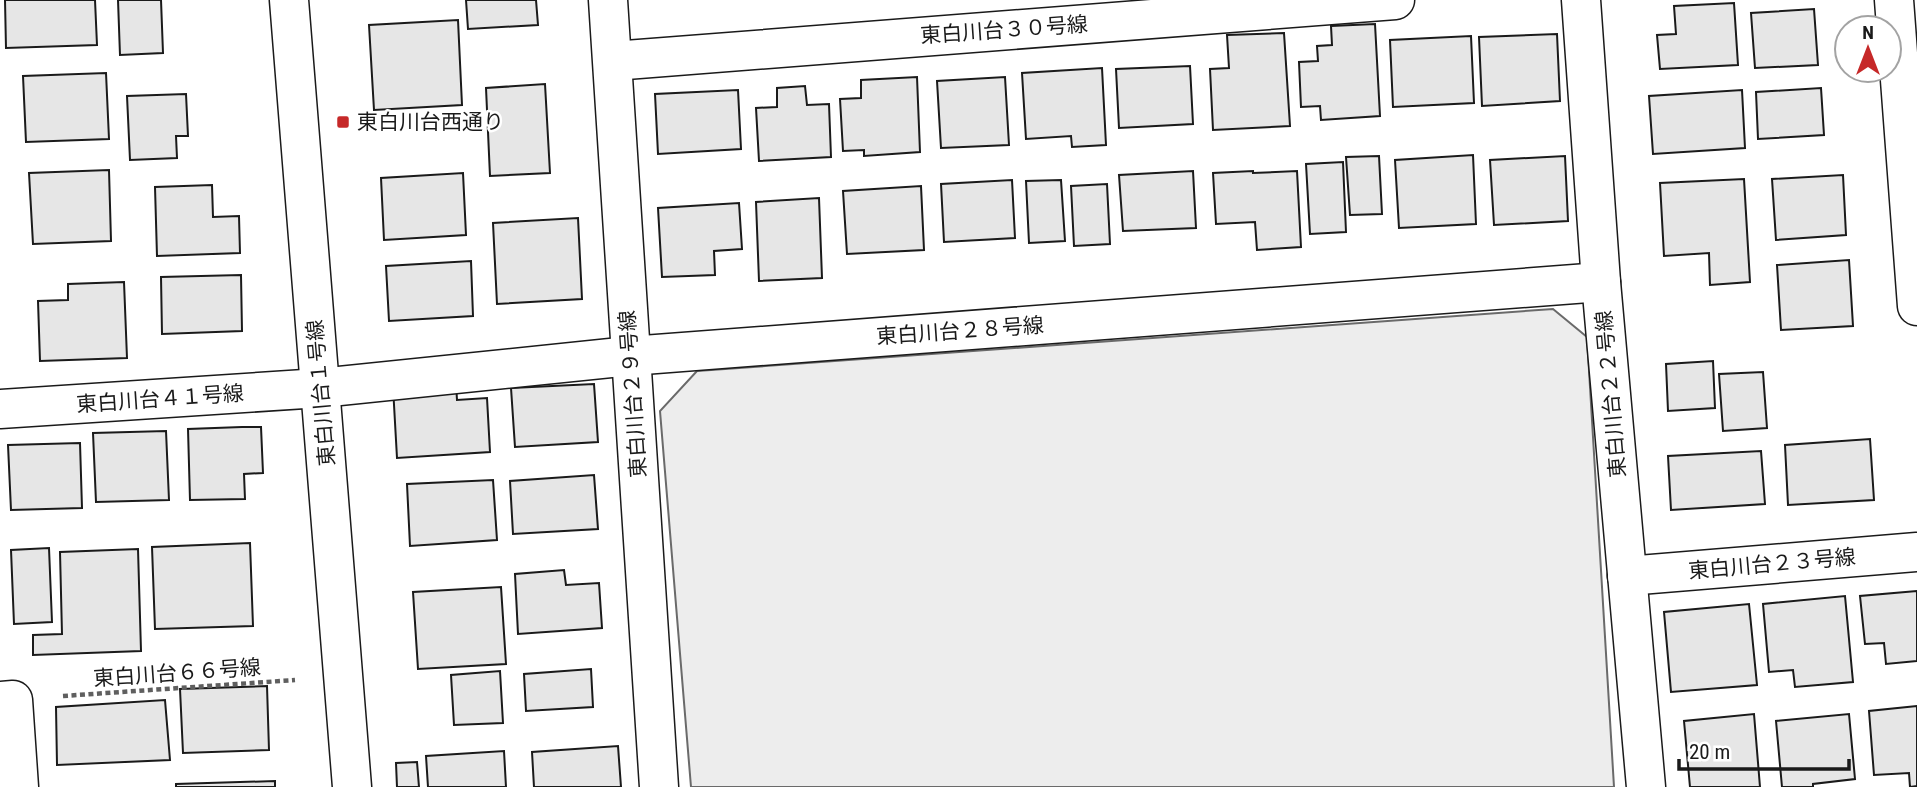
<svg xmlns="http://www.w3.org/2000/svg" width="1917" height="787" viewBox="0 0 1917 787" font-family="'Roboto Condensed','Noto Sans JP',sans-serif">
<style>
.built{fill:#ededed;stroke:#6a6a6a;stroke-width:2}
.building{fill:#e6e6e6;stroke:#1a1a1a;stroke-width:2}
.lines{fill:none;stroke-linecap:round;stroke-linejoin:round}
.minor-casing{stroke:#1a1a1a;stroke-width:41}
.tertiary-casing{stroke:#1a1a1a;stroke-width:41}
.path{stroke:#5f5f5f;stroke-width:4.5;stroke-dasharray:5 3.5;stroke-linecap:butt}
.minor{stroke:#fff;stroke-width:38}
.tertiary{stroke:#fff;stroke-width:38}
.poi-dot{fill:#c62828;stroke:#fff;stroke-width:2.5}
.labels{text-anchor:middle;stroke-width:5;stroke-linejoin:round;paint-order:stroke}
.street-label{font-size:21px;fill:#1a1a1a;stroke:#fff}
.poi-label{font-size:21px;fill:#1a1a1a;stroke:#fff;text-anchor:start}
</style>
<rect width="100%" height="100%" fill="#fff"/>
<path class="built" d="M1553 309 1587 337 1614 787H691L660 411 697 371Z"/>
<g class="building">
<path d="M5 0H95L97 45 6 48Z"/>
<path d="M118 0H161L163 53 120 55Z"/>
<path d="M466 0H536L538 25 468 29Z"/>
<path d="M1734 3 1738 65 1660 69 1657 35 1676 34 1674 6Z"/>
<path d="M1814 9 1818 65 1755 68 1751 13Z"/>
<path d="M458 20 462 105 374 110 369 25Z"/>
<path d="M1375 24 1380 116 1321 120 1320 106 1301 107 1299 62 1318 61 1317 46 1332 45 1331 26Z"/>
<path d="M1284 33 1290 126 1213 130 1210 69 1229 68 1227 35Z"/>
<path d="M1557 34 1560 101 1482 106 1479 37Z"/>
<path d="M1471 36 1474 103 1393 107 1390 40Z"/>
<path d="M1190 66 1193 124 1119 128 1116 69Z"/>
<path d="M1102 68 1106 145 1072 147 1071 136 1026 139 1022 73Z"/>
<path d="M106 73 109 139 26 142 23 76Z"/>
<path d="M917 77 920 152 864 156V150L843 151 840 99 861 98V80Z"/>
<path d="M1005 77 1009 145 941 148 937 81Z"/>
<path d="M545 84 550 173 490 176 486 88Z"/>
<path d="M805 86 807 105 829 104 831 157 759 161 756 108 777 107V88Z"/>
<path d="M1821 88 1824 135 1758 139 1756 92Z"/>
<path d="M738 90 741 149 658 154 655 94Z"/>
<path d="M1742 90 1745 148 1653 154 1649 96Z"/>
<path d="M186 94 188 136H176L177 158 130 160 127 96Z"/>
<path d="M1473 155 1476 224 1399 228 1395 160Z"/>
<path d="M1379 156 1382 214 1350 215 1346 157Z"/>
<path d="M1565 156 1568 221 1494 225 1490 160Z"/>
<path d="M1343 162 1346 232 1310 234 1306 164Z"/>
<path d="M109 170 111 241 33 244 29 173Z"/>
<path d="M1193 171 1196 228 1123 231 1119 175Z"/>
<path d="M1253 171V173L1297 171 1301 247 1257 250 1255 222 1216 224 1213 173Z"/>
<path d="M463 173 466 235 384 240 381 178Z"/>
<path d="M1843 175 1846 235 1776 240 1772 179Z"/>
<path d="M1744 179 1750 282 1710 285 1709 253 1664 256 1660 183Z"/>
<path d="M1012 180 1015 238 944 242 941 184Z"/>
<path d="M1061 180 1065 241 1029 243 1026 181Z"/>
<path d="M1107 184 1110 244 1074 246 1071 186Z"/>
<path d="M212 185 213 217 239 216 240 253 157 256 155 187Z"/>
<path d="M921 186 924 250 847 254 843 191Z"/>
<path d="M819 198 822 278 759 281 756 202Z"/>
<path d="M739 203 742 249 714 251 715 275 662 277 658 208Z"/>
<path d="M578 218 582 299 497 304 493 223Z"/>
<path d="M1849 260 1853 326 1781 330 1777 265Z"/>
<path d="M471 261 473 316 389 321 386 266Z"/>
<path d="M241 275 242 331 162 334 161 277Z"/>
<path d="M124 282 127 358 40 361 38 301 68 300V284Z"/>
<path d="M1713 361 1715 408 1668 411 1666 364Z"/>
<path d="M1763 372 1767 428 1723 431 1719 374Z"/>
<path d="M456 383 457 400 487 398 490 452 397 458 393 387Z"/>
<path d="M594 384 598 442 515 447 511 388Z"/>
<path d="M242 427H261L263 473 244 474 245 499 190 500 188 429Z"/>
<path d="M166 431 169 500 96 502 93 433Z"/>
<path d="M1870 439 1874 500 1788 505 1785 445Z"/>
<path d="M80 443 82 508 11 510 8 445Z"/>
<path d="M1761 451 1765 504 1671 510 1668 456Z"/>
<path d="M594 475 598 529 513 534 510 481Z"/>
<path d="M493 480 497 540 410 546 407 484Z"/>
<path d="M250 543 253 626 155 629 152 547Z"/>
<path d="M49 548 52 622 14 624 11 550Z"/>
<path d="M138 549 141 651 33 655V635L62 634 60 552Z"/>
<path d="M564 570 566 585 599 583 602 628 518 634 515 574Z"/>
<path d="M501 587 506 664 418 669 413 592Z"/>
<path d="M1917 591V661L1886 664 1884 643 1865 644 1860 596Z"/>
<path d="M1845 596 1853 682 1795 687 1793 670 1769 672 1763 604Z"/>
<path d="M1749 604 1757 685 1671 692 1664 612Z"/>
<path d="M591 669 593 707 526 711 524 674Z"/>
<path d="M500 671 503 723 454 725 451 675Z"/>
<path d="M267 686 269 750 183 753 180 689Z"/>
<path d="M165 700 170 760 57 765 56 707Z"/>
<path d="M1917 706V786L1910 787 1909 773 1874 775 1869 711Z"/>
<path d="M1754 714 1760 787H1690L1684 721Z"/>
<path d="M1849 714 1855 779 1813 784V787H1782L1776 721Z"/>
<path d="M618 746 621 787H534L532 752Z"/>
<path d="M504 751 506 787H428L426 756Z"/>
<path d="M417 762 419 787H397L396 763Z"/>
<path d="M275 781V787H176V784Z"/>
</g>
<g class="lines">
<defs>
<g id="minor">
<path d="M608 0 659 787"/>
<path d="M1581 0 1601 282 1646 787"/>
<path d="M1894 0 1917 306"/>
<path d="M613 61 1395 0"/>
<path d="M0 409 320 388 630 356 1601 282"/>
<path d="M1627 576 1917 552"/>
<path d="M0 701 13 700 19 787"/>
</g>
<path id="tertiary" d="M289 0 352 787"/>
</defs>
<use href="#minor" class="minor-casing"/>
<use href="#tertiary" class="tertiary-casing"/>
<path class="path" d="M63 696 295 680"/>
<use href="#minor" class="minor"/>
<use href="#tertiary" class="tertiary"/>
</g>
<rect class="poi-dot" x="336" y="115" width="14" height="14" rx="3.5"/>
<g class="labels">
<g class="street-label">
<text transform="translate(1004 30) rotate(-4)" y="7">東白川台３０号線</text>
<text transform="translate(960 331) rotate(-4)" y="7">東白川台２８号線</text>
<text transform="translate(321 393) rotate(-95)" y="7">東白川台１号線</text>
<text transform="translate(633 394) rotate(-94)" y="7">東白川台２９号線</text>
<text transform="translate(1611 394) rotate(-95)" y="7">東白川台２２号線</text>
<text transform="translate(160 399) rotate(-4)" y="7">東白川台４１号線</text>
<text transform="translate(1772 564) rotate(-5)" y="7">東白川台２３号線</text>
<text transform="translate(177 673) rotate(-4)" y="7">東白川台６６号線</text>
</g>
<g class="poi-label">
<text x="357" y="129">東白川台西通り</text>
</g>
</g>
<g transform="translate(1868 49)"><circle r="33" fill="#ffffff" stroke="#a3a3a3" stroke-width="2"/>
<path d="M0-5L12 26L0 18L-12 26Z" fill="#c62828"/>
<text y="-10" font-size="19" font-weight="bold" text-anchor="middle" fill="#1a1a1a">N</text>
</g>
<path d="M1679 759v10h170v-10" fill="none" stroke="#1a1a1a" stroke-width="3.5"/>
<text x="1689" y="759" font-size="21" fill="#1a1a1a" stroke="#ffffff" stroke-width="5" paint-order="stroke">20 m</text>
</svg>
